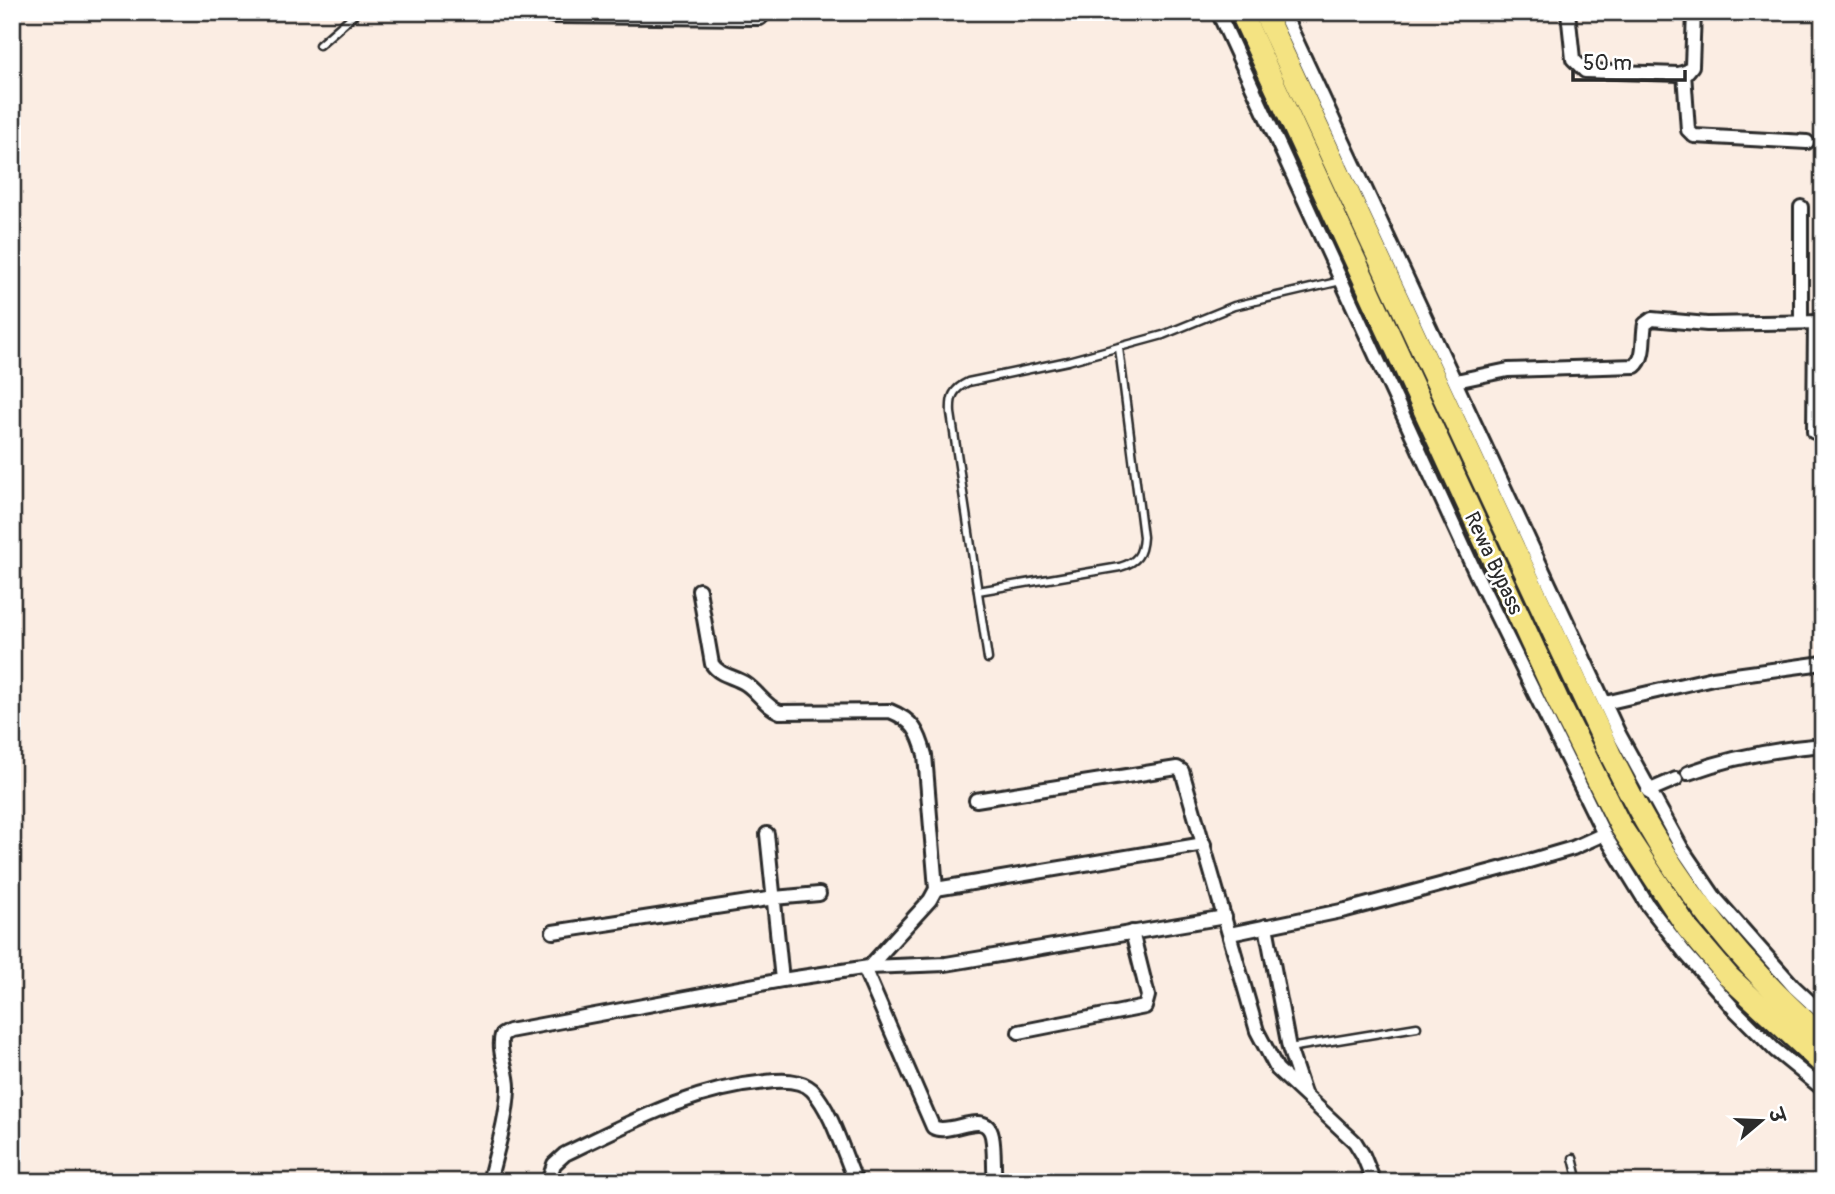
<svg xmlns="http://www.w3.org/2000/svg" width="1835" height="1194" viewBox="0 0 1835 1194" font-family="Pangolin,'Playpen Sans Deva',sans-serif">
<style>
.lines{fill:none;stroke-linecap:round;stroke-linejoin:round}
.lane-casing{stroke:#2b2b2b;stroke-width:11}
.street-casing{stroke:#2b2b2b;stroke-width:18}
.highway-casing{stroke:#2b2b2b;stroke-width:26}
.lane{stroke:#fff;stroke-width:6}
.street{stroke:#fff;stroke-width:12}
.highway{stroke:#f4e382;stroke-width:21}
.labels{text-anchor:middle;stroke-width:5;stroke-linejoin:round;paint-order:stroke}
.street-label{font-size:21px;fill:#2b2b2b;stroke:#fff}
</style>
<rect width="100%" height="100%" fill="#fbede3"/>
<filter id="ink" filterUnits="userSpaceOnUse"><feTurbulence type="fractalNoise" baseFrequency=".0143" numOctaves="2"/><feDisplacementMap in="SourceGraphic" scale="14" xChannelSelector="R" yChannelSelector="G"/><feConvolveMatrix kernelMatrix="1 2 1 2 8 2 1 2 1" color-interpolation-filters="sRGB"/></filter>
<g filter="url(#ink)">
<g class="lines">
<defs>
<g id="lane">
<path d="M319 45 357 12"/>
<path d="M978 591 1120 567C1137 562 1142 555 1143 537L1119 348"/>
<path d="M988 659 951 413C950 397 953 389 968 382L1068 361 1163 335 1234 306 1341 281"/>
<path d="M1289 1048 1417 1027"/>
<path d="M1573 1158 1579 1182"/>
</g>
<g id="street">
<path d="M539 12 555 16 754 18H760L766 12"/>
<path d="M1218 12 1476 574 1604 834 1647 904 1685 953 1735 1010 1775 1050 1823 1089"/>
<path d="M1283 12 1619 734 1682 849 1716 899 1794 987 1823 1014"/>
<path d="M1568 12 1573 59 1585 71 1679 74 1688 71 1692 66 1694 12"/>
<path d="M1684 73 1688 130 1694 136 1807 142"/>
<path d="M1801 207V322"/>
<path d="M1456 381 1508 370 1635 366C1646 357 1642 338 1645 324L1652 319 1707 324 1823 322"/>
<path d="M1814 432 1815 322"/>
<path d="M699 590 712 664C720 676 734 676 746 684 758 692 766 707 780 712L890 711C913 720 919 732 925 755L936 889 930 900 869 967"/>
<path d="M1605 703 1713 678 1823 663"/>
<path d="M1688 773C1732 757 1776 749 1823 745"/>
<path d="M1648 791 1676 779"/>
<path d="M976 800 1177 768 1182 771 1257 1031 1277 1069 1355 1142 1363 1155 1374 1182"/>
<path d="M767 834 782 980"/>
<path d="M936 889 1204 844"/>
<path d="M1266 926 1289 1048 1304 1093"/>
<path d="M553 932 774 898 819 894"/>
<path d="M1230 934 1346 910 1522 863 1573 848 1604 834"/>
<path d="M864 968 933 1127C950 1137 986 1107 992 1136 995 1151 993 1167 995 1182"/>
<path d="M1019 1032 1145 1007 1148 996 1132 932"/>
<path d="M489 1182C496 1152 507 1120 508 1089 509 1071 497 1052 502 1035L509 1031 782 980 869 967 946 964 1225 917"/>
<path d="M548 1182 554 1164 565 1154C632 1122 691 1089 766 1082 781 1080 800 1079 812 1090 832 1111 844 1155 856 1182"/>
</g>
<g id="highway">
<path d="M1241 12 1560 705 1621 827 1688 929 1729 977 1823 1064"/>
<path d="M1264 12 1610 754C1622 777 1633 800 1645 821 1691 902 1753 976 1823 1037"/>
</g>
</defs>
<use href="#lane" class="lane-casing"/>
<use href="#street" class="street-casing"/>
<use href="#highway" class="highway-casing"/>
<use href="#lane" class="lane"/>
<use href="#street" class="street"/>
<use href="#highway" class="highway"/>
</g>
</g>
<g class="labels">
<g class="street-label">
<text transform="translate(1494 563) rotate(65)" y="7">Rewa Bypass</text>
</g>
</g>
<rect width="1835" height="1194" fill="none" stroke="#fff" stroke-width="42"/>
<rect x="21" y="21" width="1793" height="1152" fill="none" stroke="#2b2b2b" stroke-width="2.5" filter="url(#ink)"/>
<g transform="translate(1761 1121) rotate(71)" stroke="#ffffff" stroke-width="5" paint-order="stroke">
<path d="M0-5L12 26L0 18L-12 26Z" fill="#2b2b2b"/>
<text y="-10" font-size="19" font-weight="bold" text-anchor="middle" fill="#2b2b2b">उ</text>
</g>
<path d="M1573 70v10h112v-10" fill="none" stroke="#2b2b2b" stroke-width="3.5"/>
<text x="1583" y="70" font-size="21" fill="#2b2b2b" stroke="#ffffff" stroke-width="5" paint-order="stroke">50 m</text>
</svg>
